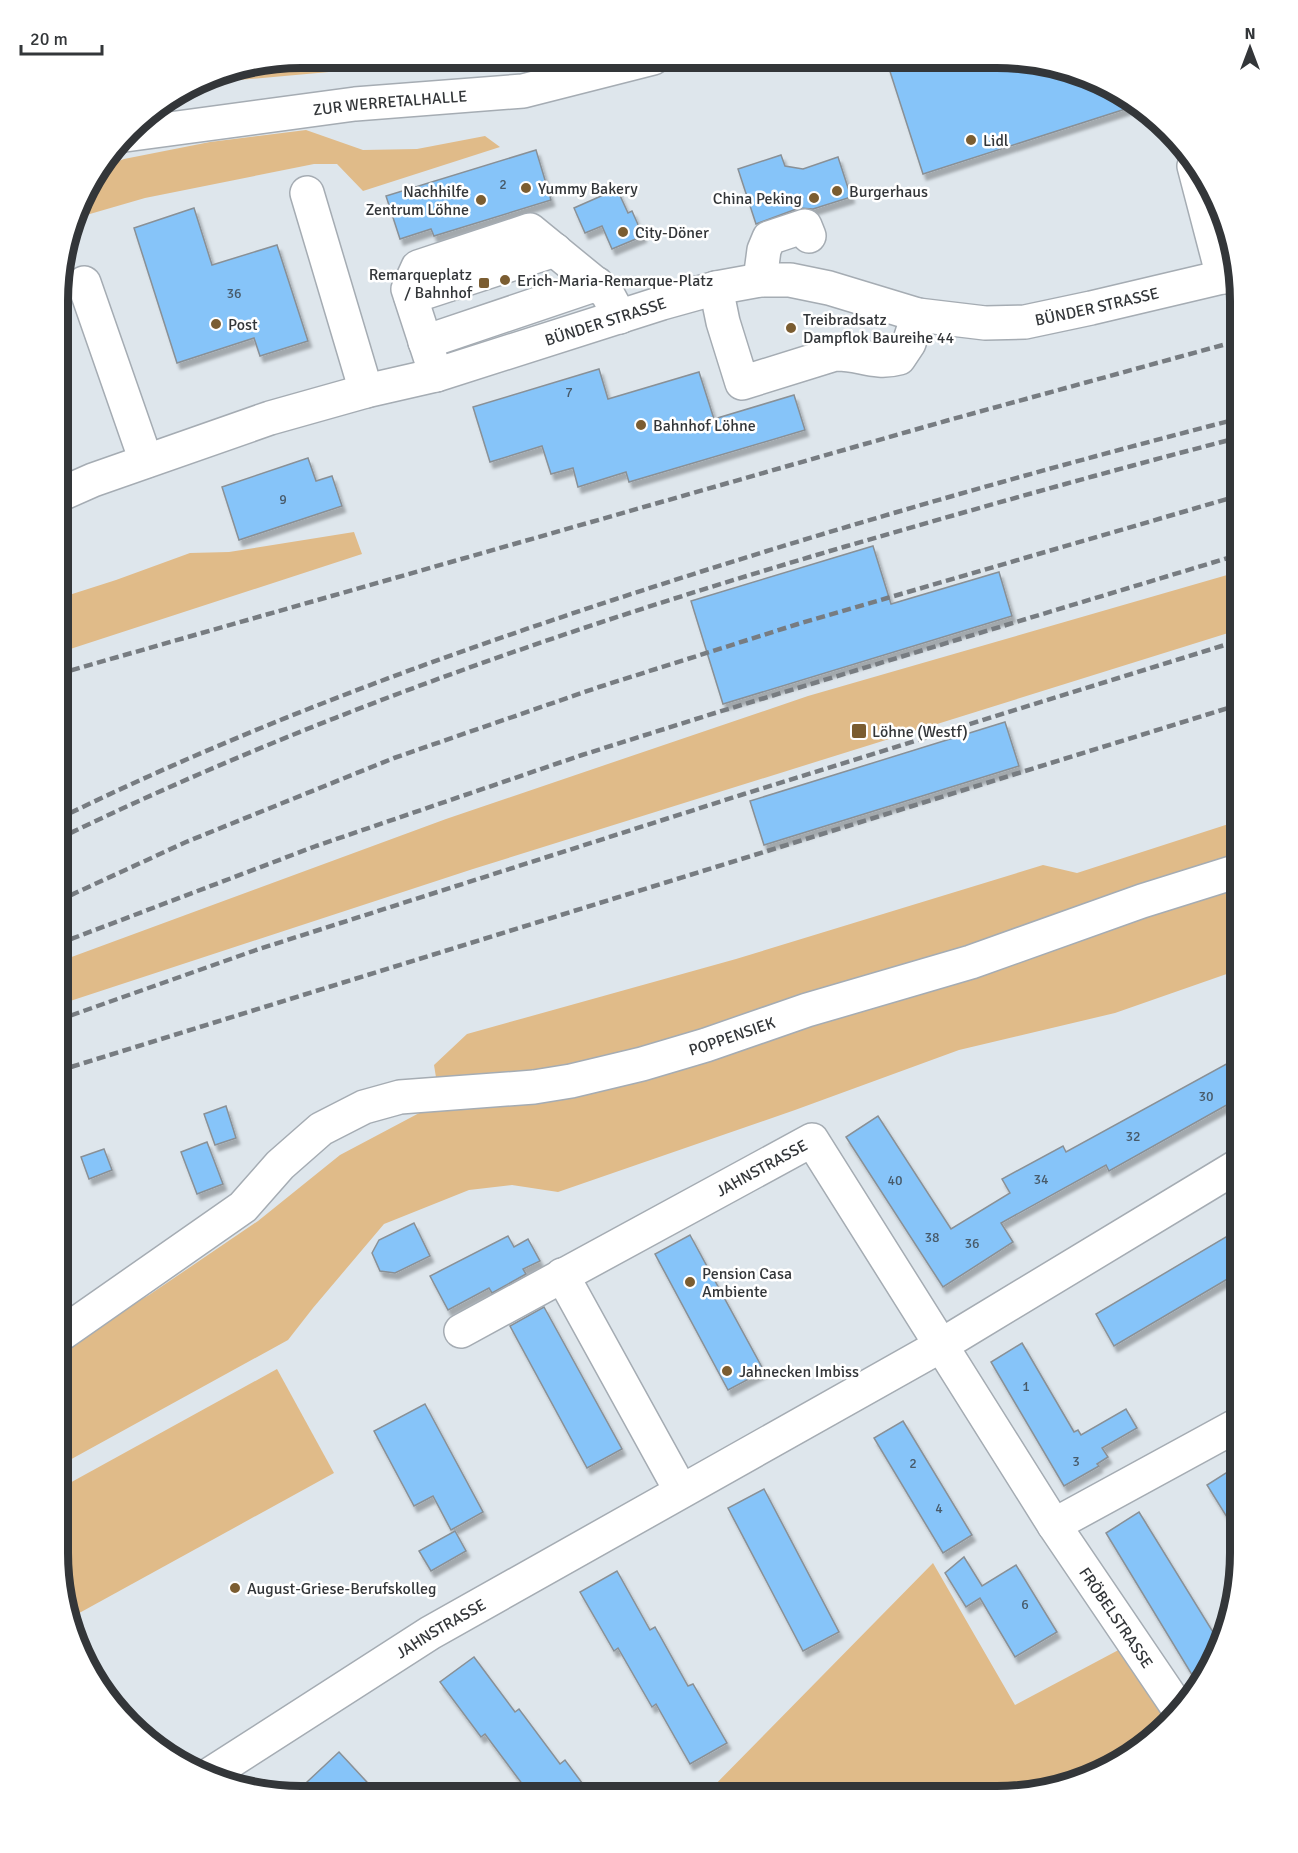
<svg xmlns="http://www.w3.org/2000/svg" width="1298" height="1853" viewBox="0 0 1298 1853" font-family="Signika,sans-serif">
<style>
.green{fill:#e0bb89}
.building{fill:#86c4f9;stroke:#899096;stroke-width:1.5;filter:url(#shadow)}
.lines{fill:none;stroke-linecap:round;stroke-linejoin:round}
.minor-casing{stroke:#a5acb3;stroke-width:36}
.major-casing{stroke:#a5acb3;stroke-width:36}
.minor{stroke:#fff;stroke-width:33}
.major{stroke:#fff;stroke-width:33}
.rail{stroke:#777c81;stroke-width:4.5;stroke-dasharray:9 4.5;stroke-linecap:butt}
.poi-dot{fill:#7b5d31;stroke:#fff;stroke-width:2}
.labels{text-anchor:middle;stroke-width:5;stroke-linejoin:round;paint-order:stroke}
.number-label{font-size:14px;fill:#485a69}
.street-label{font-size:16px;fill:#333639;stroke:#fff}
.poi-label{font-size:16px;fill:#333639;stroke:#fff;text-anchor:start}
.rim{fill:none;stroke:#333639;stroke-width:8}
</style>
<defs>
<filter id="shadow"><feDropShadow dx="3.5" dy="6" stdDeviation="1.5" flood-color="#0004"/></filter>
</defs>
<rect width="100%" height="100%" fill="#dee6ec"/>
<g class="green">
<path d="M300 57 484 58 228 81 193 95 168 101 222 70Z"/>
<path d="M306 130 363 150 417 149 485 136 500 147 363 191 337 164H314L145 198 76 218 89 179 98 169 124 159 210 142Z"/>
<path d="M354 532 362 554 58 653 59 572 66 596 116 580 190 553 229 552Z"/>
<path d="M1241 571V629L473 869 58 1005V962L446 819 808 696Z"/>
<path d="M1241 820V969L1115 1013 959 1050 795 1110 558 1192 512 1185 469 1190 384 1224 313 1308 288 1340 57 1467V1348L149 1295 258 1221 340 1155 440 1102 434 1065 467 1034 736 959 1043 865 1077 873Z"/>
<path d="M277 1369 334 1473 72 1617 57 1553V1490Z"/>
<path d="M933 1563 1015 1705 1126 1646 1173 1719 1158 1736 1105 1771 998 1796 705 1795Z"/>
</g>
<g class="building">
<path d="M886 59H1030L1091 75 1141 104 923 174Z"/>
<path d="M536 150 551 200 434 236 431 229 400 239 386 196Z"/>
<path d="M781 155 785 166 803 169 838 157 851 197 813 209 799 208 756 224 738 169Z"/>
<path d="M617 189 628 213 632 211 643 236 612 249 602 226 585 233 574 208Z"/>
<path d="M194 208 212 265 277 245 308 341 260 356 254 338 177 363 134 228Z"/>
<path d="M599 369 608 399 699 372 714 419 794 395 805 430 629 482 626 472 578 487 573 468 551 474 542 446 490 462 473 407Z"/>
<path d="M308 458 316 481 332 476 342 506 239 540 222 487Z"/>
<path d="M873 546 891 604 999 572 1012 616 723 704 691 601Z"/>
<path d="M1005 722 1019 766 764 845 750 801Z"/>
<path d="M1241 1056V1097L1109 1171 1106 1165 1001 1223 1013 1242 943 1287 846 1137 878 1116 951 1229 1010 1193 1002 1179 1063 1146 1066 1152Z"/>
<path d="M226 1106 236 1138 215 1145 204 1114Z"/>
<path d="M207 1142 223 1184 197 1194 181 1152Z"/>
<path d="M104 1149 112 1170 89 1179 81 1157Z"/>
<path d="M414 1223 430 1256 395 1273 380 1271 372 1253 379 1240Z"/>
<path d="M1241 1228V1271L1114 1346 1096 1314Z"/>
<path d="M690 1235 764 1371 728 1390 655 1254Z"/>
<path d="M508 1236 514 1247 528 1239 540 1261 523 1269 526 1274 492 1293 489 1288 448 1310 430 1276Z"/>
<path d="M544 1307 622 1449 587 1468 510 1326Z"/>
<path d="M1022 1343 1074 1432 1078 1430 1081 1435 1126 1409 1137 1428 1102 1448 1108 1457 1097 1464 1099 1466 1064 1486 991 1362Z"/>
<path d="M425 1404 483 1512 451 1530 433 1496 414 1506 374 1431Z"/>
<path d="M903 1421 972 1535 943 1553 874 1438Z"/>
<path d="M1240 1464V1538L1207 1485Z"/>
<path d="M764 1489 839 1632 803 1651 728 1508Z"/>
<path d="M1139 1512 1221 1645 1200 1688 1106 1533Z"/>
<path d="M455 1531 466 1551 431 1571 419 1551Z"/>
<path d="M964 1557 982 1586 1016 1565 1057 1632 1015 1657 980 1598 966 1607 945 1573Z"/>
<path d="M617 1571 650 1630 655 1627 688 1686 693 1684 727 1743 690 1764 656 1704 652 1707 618 1648 614 1651 580 1592Z"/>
<path d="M474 1657 515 1712 519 1709 560 1764 565 1760 591 1795H538L531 1785 526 1789 485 1734 481 1737 440 1682Z"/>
<path d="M339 1752 378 1794H319L307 1782Z"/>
</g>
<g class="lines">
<defs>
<g id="minor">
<path id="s1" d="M125 135 355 104 523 91 653 58"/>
<path d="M1194 166 1223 277"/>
<path d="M307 193 366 391"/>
<path d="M760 280 764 250 769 238 805 226 809 236"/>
<path d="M84 283 146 461"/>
<path d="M716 288 723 322 742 383 835 354C859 353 874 365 899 358L909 343 918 315"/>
<path d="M411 297 555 250"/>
<path d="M425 342 597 284"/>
<path d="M436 375 408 289 418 267 530 230 607 293 620 317"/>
<path d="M562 1275 681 1491"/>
<path id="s2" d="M461 1331 812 1140 1054 1525 1180 1711"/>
<path id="s3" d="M57 1337 243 1207 280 1165 321 1129 364 1107 400 1097 534 1087 571 1081 642 1064 706 1045 807 1010 971 962 1142 901 1241 870"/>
<path d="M1054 1525 1241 1423"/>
<path id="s4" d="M206 1777 430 1633 940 1346 1241 1164"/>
</g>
<g id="major">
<path id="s5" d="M59 495 93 480 270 418 366 391 436 375 662 303 716 288 760 280H790L829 288 918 315 985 323 1025 322 1091 308 1235 274"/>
</g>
</defs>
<use href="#minor" class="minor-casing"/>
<use href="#major" class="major-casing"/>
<use href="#minor" class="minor"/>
<use href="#major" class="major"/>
<g class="rail">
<path d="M58 674 949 420 1241 340"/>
<path d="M58 819C237 731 424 662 613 600 820 532 1030 472 1241 418"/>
<path d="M58 839C311 716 577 625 847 546 978 508 1109 471 1241 437"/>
<path d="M58 901 186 842 394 758 599 687 798 624 1241 495"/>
<path d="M58 944 316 846 582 755 715 713 1241 554"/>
<path d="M58 1020 256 950 744 794 1241 640"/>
<path d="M58 1071 1241 704"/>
</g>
</g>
<g class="poi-dot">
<circle cx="971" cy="140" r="6"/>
<circle cx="526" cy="188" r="6"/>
<circle cx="837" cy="191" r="6"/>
<circle cx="814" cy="198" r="6"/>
<circle cx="481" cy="200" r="6"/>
<circle cx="623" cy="232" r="6"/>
<circle cx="505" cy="280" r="6"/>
<rect x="478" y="277" width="12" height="12" rx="3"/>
<circle cx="216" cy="324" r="6"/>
<circle cx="791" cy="328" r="6"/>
<circle cx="641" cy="425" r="6"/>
<rect x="851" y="723" width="16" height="16" rx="3"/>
<circle cx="690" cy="1282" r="6"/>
<circle cx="727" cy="1371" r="6"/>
<circle cx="235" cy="1588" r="6"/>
</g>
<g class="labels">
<g class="number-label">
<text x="503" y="189">2</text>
<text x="234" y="298">36</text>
<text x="569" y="397">7</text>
<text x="283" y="504">9</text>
<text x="1206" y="1101">30</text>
<text x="1133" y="1141">32</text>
<text x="1041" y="1184">34</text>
<text x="895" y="1185">40</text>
<text x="932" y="1242">38</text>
<text x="972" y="1248">36</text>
<text x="1026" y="1391">1</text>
<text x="1076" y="1466">3</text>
<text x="913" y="1468">2</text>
<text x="939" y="1513">4</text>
<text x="1025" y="1609">6</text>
</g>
<g class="street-label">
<text dy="6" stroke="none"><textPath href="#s1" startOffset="267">ZUR WERRETALHALLE</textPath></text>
<text dy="6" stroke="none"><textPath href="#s5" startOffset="1078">BÜNDER STRASSE</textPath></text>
<text dy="6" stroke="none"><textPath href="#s5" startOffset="574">BÜNDER STRASSE</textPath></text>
<text dy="6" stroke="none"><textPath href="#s3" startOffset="762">POPPENSIEK</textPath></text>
<text dy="6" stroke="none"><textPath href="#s2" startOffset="342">JAHNSTRASSE</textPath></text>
<text dy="6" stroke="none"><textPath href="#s2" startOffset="966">FRÖBELSTRASSE</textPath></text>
<text dy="6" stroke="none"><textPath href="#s4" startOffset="278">JAHNSTRASSE</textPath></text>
</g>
<g class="poi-label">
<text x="983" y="146">Lidl</text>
<text x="538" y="194">Yummy Bakery</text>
<text x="469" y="197" text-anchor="end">Nachhilfe<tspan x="469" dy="18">Zentrum Löhne</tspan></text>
<text x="849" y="197">Burgerhaus</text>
<text x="802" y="204" text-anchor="end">China Peking</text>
<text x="635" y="238">City-Döner</text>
<text x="472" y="280" text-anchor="end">Remarqueplatz<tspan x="472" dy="18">/ Bahnhof</tspan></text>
<text x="517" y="286">Erich-Maria-Remarque-Platz</text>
<text x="803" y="325">Treibradsatz<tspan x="803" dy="18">Dampflok Baureihe 44</tspan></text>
<text x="228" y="330">Post</text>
<text x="653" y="431">Bahnhof Löhne</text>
<text x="872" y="737">Löhne (Westf)</text>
<text x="702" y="1279">Pension Casa<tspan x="702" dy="18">Ambiente</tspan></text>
<text x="739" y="1377">Jahnecken Imbiss</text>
<text x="247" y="1594">August-Griese-Berufskolleg</text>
</g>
</g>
<path d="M0 0H1298V1853H0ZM301 68H997A233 233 0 0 1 1230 301V1553A233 233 0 0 1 997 1786H301A233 233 0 0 1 68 1553V301A233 233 0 0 1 301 68Z" fill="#fff" fill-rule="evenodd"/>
<path class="rim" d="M301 68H997A233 233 0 0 1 1230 301V1553A233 233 0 0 1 997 1786H301A233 233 0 0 1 68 1553V301A233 233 0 0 1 301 68Z"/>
<g transform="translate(1250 48)" stroke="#ffffff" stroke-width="4.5" paint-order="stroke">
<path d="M0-4.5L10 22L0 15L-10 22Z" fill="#333639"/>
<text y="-9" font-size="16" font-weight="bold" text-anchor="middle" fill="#333639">N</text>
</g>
<path d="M21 45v9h81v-9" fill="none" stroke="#333639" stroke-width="3"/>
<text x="30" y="45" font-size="18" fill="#333639" stroke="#ffffff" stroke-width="4.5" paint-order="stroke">20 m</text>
</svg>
